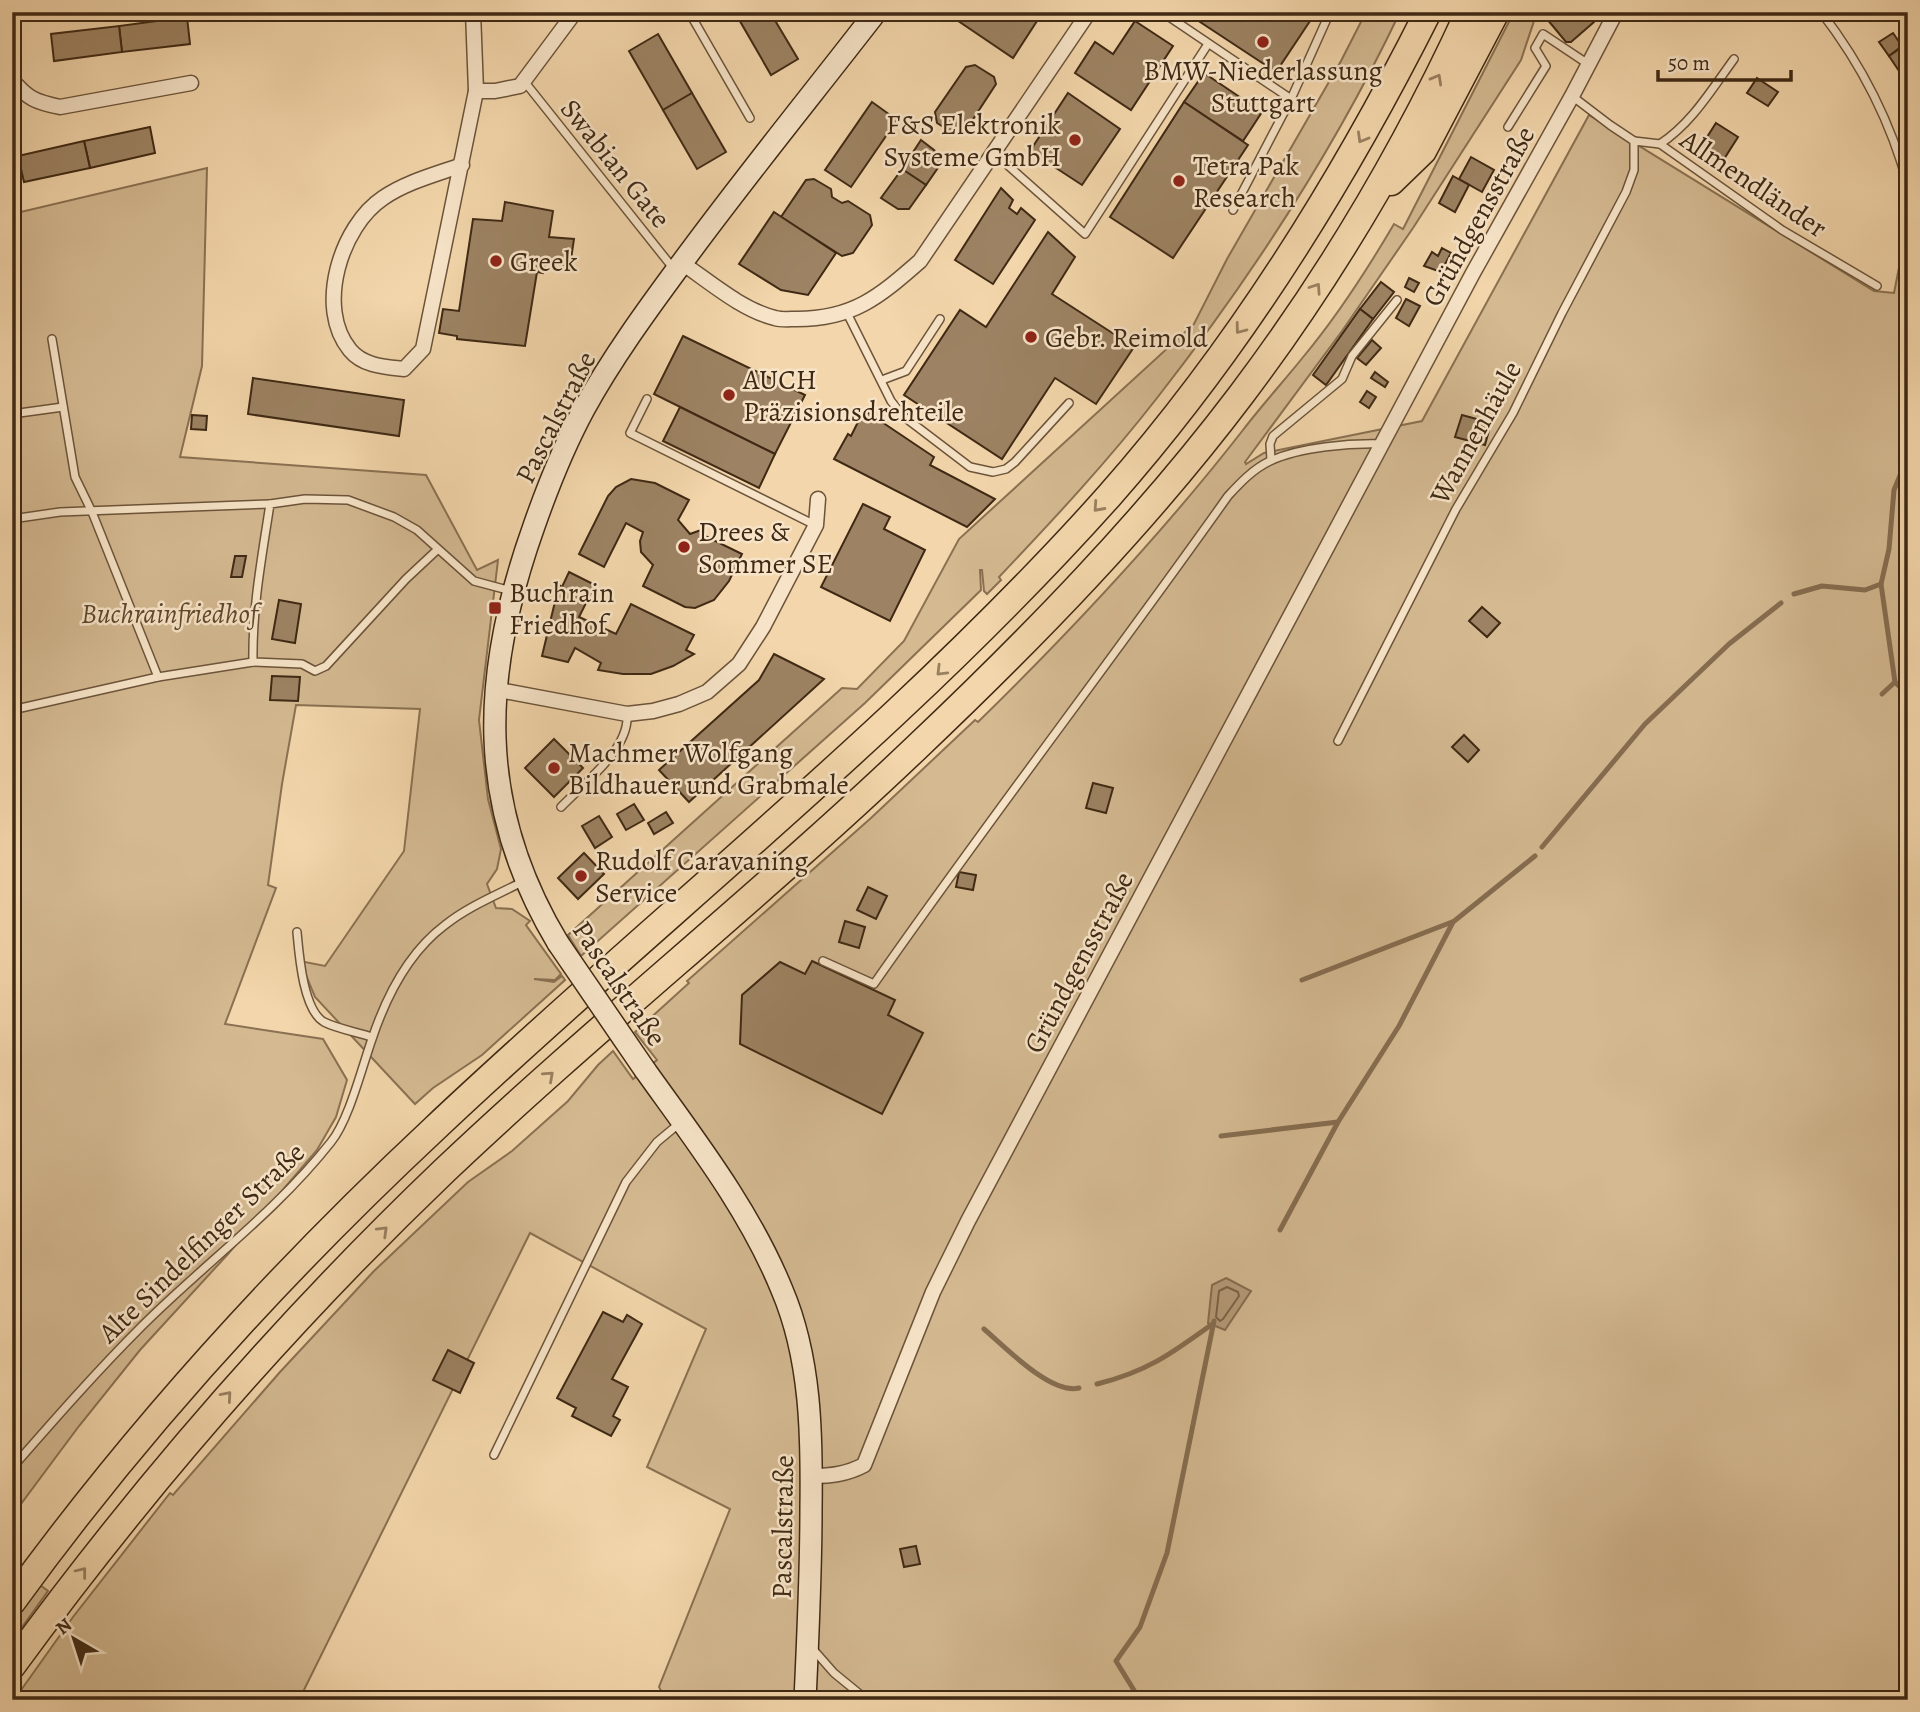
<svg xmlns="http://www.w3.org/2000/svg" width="1920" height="1712" viewBox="0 0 1920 1712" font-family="Alegreya,serif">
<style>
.green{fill:#d4b991;stroke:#8a7152;stroke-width:2}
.water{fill:#b69b78;stroke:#866d50;stroke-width:2}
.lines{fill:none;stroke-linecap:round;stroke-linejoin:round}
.shore{stroke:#7a6246;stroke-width:2}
.stream{stroke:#866d50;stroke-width:5}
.building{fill:#9d8363;stroke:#3f2914;stroke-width:2}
.lane-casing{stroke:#6c543a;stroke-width:10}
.street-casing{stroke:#6c543a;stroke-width:17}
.secondary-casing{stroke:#3f2914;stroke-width:24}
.highway-casing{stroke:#3f2914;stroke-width:29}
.lane{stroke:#f7e4c8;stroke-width:7}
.street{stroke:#f7e4c8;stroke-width:14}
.secondary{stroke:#f7e4c8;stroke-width:21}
.highway{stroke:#f3d6ab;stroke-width:26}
.secondary-bridge-casing{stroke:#3f2914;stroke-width:24;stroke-linecap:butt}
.secondary-bridge{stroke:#f7e4c8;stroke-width:21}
.oneway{stroke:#998060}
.poi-dot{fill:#8f2418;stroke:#f7e4c8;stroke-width:2.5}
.labels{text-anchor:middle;stroke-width:5;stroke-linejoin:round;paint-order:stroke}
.poi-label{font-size:28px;fill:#3f2914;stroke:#f7e4c8;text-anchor:start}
.street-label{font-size:28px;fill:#3f2914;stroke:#f7e4c8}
.park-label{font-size:28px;font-style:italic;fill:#5d462d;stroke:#f7e4c8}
</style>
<rect width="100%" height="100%" fill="#f3d6ab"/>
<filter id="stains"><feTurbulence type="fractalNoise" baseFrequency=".00286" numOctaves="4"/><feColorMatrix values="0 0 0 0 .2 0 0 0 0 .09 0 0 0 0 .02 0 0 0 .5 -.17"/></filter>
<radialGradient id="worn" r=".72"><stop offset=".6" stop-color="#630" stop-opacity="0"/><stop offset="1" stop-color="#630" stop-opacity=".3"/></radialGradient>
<g class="green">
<path d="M1366 12H1400C1335 149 1250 279 1157 398 1108 461 1054 519 999 577L1001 580 987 594 984 591 982 570H980L981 590 865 703 581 956 568 935 842 688 857 689 904 641 959 539 1194 324 1227 259 1341 61Z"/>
<path d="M1514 12H1537L1521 60 1413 228 1342 331 1245 462 1246 464 1264 453 1422 421 1589 115 1874 291 1894 293 1908 222V1700H666L659 1687 730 1509 647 1467 706 1329 530 1233 299 1700H14L73 1617 170 1493 173 1495 280 1372 374 1271 468 1182 512 1151 568 1101 598 1065 613 1051 633 1079 657 1060 635 1032 689 983 687 981 871 818 975 720 978 722C1072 630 1162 534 1243 430 1262 405 1284 381 1304 356 1338 315 1367 270 1394 224L1403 229Z"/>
<path d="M207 168 202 366 180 457 426 475 477 570 498 560 479 720 488 799 501 849 497 869 487 884 496 908 512 909 530 921 526 925 561 974 555 980 534 979 554 982 562 976 565 980 482 1055 433 1088 415 1104 315 997 300 961 325 966 404 851 420 709 296 705 282 784 268 885 276 888 225 1024 323 1039 347 1080 336 1117 317 1150 228 1254 140 1350 79 1426 12 1516V214Z"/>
<path d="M40 1585 48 1591 12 1641V1623Z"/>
</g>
<path class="water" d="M1226 1278 1251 1291 1225 1330 1208 1323 1212 1285Z"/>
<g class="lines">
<path class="shore" d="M1227 1287 1238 1292 1239 1296 1223 1319 1220 1321 1216 1317 1219 1291Z"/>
<g class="stream">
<path d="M1908 447 1904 466 1894 490 1889 549 1881 584 1895 682 1908 695"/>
<path d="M1794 594 1822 586 1865 590 1881 584"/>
<path d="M1882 694 1895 682"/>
<path d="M1542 847 1645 724 1729 644 1781 603"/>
<path d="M1302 980 1452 922"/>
<path d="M1221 1136 1338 1122"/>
<path d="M1280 1230 1338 1122 1399 1026 1453 922 1535 856"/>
<path d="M984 1329C1005 1347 1051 1395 1079 1388"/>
<path d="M1097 1384C1146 1372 1171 1354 1211 1325"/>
<path d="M1140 1700 1116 1661 1140 1627 1167 1553 1214 1321"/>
</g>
</g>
<g class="building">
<path d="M744 12H770L798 59 771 75 737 16Z"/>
<path d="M945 12H1025L1037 21 1013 58Z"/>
<path d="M1185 12H1316L1276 72Z"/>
<path d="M1555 12H1595L1594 22 1571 42H1566L1547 19Z"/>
<path d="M187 17 190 44 122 52 119 26Z"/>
<path d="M1135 21 1173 46 1131 110 1075 73 1095 42 1113 54Z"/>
<path d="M119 26 122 52 54 61 51 34Z"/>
<path d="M1893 33 1902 46 1889 56 1879 42Z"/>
<path d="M658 34 692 93 663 110 629 51Z"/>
<path d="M1908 43V74L1903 77 1889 56Z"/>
<path d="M975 65 994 77 996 84 964 133 956 135 937 123 935 112 966 67Z"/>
<path d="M1204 73 1262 112 1243 141 1184 102Z"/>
<path d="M1757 78 1778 92 1768 106 1747 93Z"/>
<path d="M692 93 726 152 697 169 663 110Z"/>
<path d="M1068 93 1120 129 1082 185 1030 151Z"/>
<path d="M872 102 897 120 851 187 825 170Z"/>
<path d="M1184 102 1248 145 1173 258 1110 217Z"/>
<path d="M1716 123 1738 137 1724 159 1702 145Z"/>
<path d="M150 127 155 153 90 168 84 141Z"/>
<path d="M921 140 934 150 942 162 926 185 902 169Z"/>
<path d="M84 141 90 168 24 182 18 156Z"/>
<path d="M1471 157 1494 170 1482 192 1459 179Z"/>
<path d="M902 169 926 185 909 209H898L881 198Z"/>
<path d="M1453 176 1469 185 1455 212 1439 203Z"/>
<path d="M814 179 831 189 832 197 842 203 848 201 870 215 872 225 853 253 842 256 781 217 806 180Z"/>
<path d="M1001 188 1013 200 1009 208 1017 214 1021 208 1035 220 993 284 955 260Z"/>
<path d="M505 202 553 211 549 237 574 239 570 266 545 262 543 273 537 272 525 346 457 339V336L439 333 443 309 459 311 473 219 502 221Z"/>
<path d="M774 212 836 253 808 295 781 290 739 264Z"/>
<path d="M1048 232 1075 257 1052 294 1134 347 1096 404 1055 378 1002 459 904 395 960 310 986 327Z"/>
<path d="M1442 248 1451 253 1441 272 1424 266 1432 252 1438 256Z"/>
<path d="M1409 278 1419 283 1414 292 1405 287Z"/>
<path d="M1381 282 1394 292 1373 319 1360 309Z"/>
<path d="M1406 299 1420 306 1409 326 1396 318Z"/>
<path d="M1360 309 1373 319 1326 385 1313 375Z"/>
<path d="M683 336 805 395 775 454 654 394Z"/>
<path d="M1372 340 1381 348 1366 365 1357 358Z"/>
<path d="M1375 372 1388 382 1385 387 1371 378Z"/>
<path d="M253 378 404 400 399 436 248 414Z"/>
<path d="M1367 391 1376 397 1369 408 1360 402Z"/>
<path d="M680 407 775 454 759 488 663 441Z"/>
<path d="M864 410 934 457 930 465 995 499 967 527 834 459 848 434 851 436Z"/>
<path d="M192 415 207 416 206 430 191 429Z"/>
<path d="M1462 415 1491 423 1485 445 1455 437Z"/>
<path d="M631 479 655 483 689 500 678 520 690 534 701 530 703 535 742 554 729 581 714 600 695 608 685 607 643 586 653 565 641 552 640 541 643 532 626 523 604 567 579 554 608 496 616 487Z"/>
<path d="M863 504 890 517 884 529 925 550 890 621 821 587Z"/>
<path d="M235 556H246L242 577H231Z"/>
<path d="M569 572 595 585 579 617 616 634 631 604 694 635 686 650 694 654 673 666 651 674H623L598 670 601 663 575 648 568 662 542 656 559 585 562 587Z"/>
<path d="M279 600 301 604 295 643 272 639Z"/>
<path d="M1482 607 1500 623 1487 637 1469 621Z"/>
<path d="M774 654 824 679 689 802 659 770 759 680Z"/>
<path d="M272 676 300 677 298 701 270 700Z"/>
<path d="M1464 735 1479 750 1468 762 1452 747Z"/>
<path d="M554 739 583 768 554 797 525 768Z"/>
<path d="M1093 783 1113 788 1106 813 1086 808Z"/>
<path d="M634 804 644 820 626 830 617 814Z"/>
<path d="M666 812 673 823 654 834 648 823Z"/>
<path d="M599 816 612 837 595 848 582 826Z"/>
<path d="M584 853 604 874 578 899 558 878Z"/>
<path d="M959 872 976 875 973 890 956 887Z"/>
<path d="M868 887 887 896 876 919 857 910Z"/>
<path d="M845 921 865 927 859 948 839 942Z"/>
<path d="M812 961 895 1000 888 1015 923 1033 882 1114 740 1044 742 995 780 962 805 974Z"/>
<path d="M603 1312 623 1322 627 1315 642 1324 612 1379 628 1387 613 1416 620 1420 611 1436 572 1416 576 1408 557 1398Z"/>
<path d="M448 1350 474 1363 460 1393 433 1380Z"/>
<path d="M916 1546 920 1564 904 1567 900 1549Z"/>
</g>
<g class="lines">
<defs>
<g id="lane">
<path d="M689 12 750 118"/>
<path d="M1162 12 1291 99"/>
<path d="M1821 12C1862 65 1891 122 1908 186"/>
<path d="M524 81 673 268"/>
<path d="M1572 96 1610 125 1634 141 1660 144 1782 230 1877 286"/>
<path d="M1508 127 1546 66 1535 48 1543 34 1588 64"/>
<path d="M1660 144C1692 123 1712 89 1734 59"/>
<path d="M994 153 1085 234 1208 44"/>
<path d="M1233 210 1291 99 1330 12"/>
<path d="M847 313 891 401 903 416 970 467 993 472 1006 469 1015 462 1069 403"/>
<path d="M52 339 75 477 92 512 158 677"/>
<path d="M882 380 906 371 940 319"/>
<path d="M647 399 630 433 815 525"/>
<path d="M12 414 63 407"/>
<path d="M1271 460 1270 444 1273 436 1342 379 1352 356 1397 300"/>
<path d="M12 519 60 512 270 504"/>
<path d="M437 550 406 579 326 666 315 671 302 664 253 662C252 609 262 556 270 504L305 499 348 500 394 517 417 530 474 581 511 591"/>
<path d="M12 710 158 677 253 662"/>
<path d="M1338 741 1456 509 1513 413 1562 313 1626 192 1634 170V141"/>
<path d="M561 807C584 783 630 749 627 714"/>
<path d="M297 932C299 954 303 1010 324 1022 338 1029 357 1032 372 1037"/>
<path d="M823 961 874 984C989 819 1112 660 1228 496 1240 483 1253 469 1270 461 1300 447 1350 443 1383 444"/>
<path d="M494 1455 626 1182 657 1142 681 1122"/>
<path d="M12 1468C54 1420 96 1372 141 1327 203 1265 276 1212 331 1142 349 1120 362 1067 372 1039 386 997 409 952 445 925 469 906 497 895 524 881"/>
<path d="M812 1648 834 1673 867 1700"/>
</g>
<g id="street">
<path d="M12 80C28 99 36 102 60 107L191 83"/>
<path d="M476 91H495L520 86 575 12"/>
<path d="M462 165C437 174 406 182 383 198 341 226 315 308 350 350 363 366 385 367 404 369L423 349 476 91 473 12"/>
<path d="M682 263C710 282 742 310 775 318 781 320 790 319 797 319 853 319 879 297 920 261L1089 12"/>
<path d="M494 689 627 714 653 711 679 704 707 692 739 664 763 627 816 525 818 499"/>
<path d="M812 1476C831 1476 847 1474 864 1465L933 1292 968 1221 1473 273 1572 96 1616 12"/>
</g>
<g id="secondary">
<path d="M558 943C475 805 481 674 534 526 548 486 564 446 584 409 612 358 647 310 681 264 744 178 811 96 876 12"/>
<path d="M645 1070C695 1140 749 1209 782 1290 811 1358 812 1435 811 1509 811 1573 808 1636 805 1700"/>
</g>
<g id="highway">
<path d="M1391 182 1423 151 1496 12"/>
<path d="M12 1602C136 1431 280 1273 434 1129 658 917 903 727 1109 496 1238 350 1341 185 1428 12"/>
<path d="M12 1666C142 1488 285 1323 444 1171 598 1025 764 893 917 747 1033 637 1145 522 1241 395 1331 276 1407 147 1469 12"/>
</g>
</defs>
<use href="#lane" class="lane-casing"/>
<use href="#street" class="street-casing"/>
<use href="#secondary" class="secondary-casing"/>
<use href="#highway" class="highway-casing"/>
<use href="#lane" class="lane"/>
<use href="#street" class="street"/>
<use href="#secondary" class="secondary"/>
<use href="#highway" class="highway"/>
<defs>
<path id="secondary-bridge" d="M558 943 645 1070"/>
</defs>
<use href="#secondary-bridge" class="secondary-bridge-casing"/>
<use href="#secondary-bridge" class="secondary-bridge"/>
</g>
<defs><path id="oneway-chevron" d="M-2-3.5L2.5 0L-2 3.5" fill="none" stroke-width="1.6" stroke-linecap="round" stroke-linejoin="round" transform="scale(1.75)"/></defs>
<g class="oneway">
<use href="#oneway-chevron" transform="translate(1437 79) rotate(-61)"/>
<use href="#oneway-chevron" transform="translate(1362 138) rotate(120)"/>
<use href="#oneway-chevron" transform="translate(1316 288) rotate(-56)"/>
<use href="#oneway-chevron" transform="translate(1240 329) rotate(127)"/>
<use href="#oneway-chevron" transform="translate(1098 507) rotate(132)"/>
<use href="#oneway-chevron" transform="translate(941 671) rotate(135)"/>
<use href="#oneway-chevron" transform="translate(549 1076) rotate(-42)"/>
<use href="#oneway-chevron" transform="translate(383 1231) rotate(-44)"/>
<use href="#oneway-chevron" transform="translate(227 1396) rotate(-49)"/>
<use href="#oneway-chevron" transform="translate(82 1572) rotate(-52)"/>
</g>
<g class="poi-dot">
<circle cx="1263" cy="42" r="7"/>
<circle cx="1075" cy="140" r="7"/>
<circle cx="1179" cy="181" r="7"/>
<circle cx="496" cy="261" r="7"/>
<circle cx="1031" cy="337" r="7"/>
<circle cx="729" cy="395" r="7"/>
<circle cx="684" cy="547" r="7"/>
<rect x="488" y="601" width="14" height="14" rx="3.5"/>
<circle cx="554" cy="768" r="7"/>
<circle cx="581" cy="876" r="7"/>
</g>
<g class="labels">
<g class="poi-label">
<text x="1263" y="80" text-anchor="middle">BMW-Niederlassung<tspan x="1263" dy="32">Stuttgart</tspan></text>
<text x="1061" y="134" text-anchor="end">F&amp;S Elektronik<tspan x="1061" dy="32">Systeme GmbH</tspan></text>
<text x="1193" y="175">Tetra Pak<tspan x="1193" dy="32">Research</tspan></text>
<text x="510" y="271">Greek</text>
<text x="1045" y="347">Gebr. Reimold</text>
<text x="743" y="389">AUCH<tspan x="743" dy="32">Präzisionsdrehteile</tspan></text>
<text x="698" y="541">Drees &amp;<tspan x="698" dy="32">Sommer SE</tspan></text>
<text x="509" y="602">Buchrain<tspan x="509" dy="32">Friedhof</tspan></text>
<text x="568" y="762">Machmer Wolfgang<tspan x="568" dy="32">Bildhauer und Grabmale</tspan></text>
<text x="595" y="870">Rudolf Caravaning<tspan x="595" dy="32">Service</tspan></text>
</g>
<g class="street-label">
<text transform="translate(616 163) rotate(51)" y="10">Swabian Gate</text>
<text transform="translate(1754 183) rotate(34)" y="10">Allmendländer</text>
<text transform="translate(1478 216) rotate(-61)" y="10">Gründgensstraße</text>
<text transform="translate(555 417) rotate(-63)" y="10">Pascalstraße</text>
<text transform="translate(1475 432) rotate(-61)" y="10">Wannenhäule</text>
<text transform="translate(1078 962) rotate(-62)" y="10">Gründgensstraße</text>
<text transform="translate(620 983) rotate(56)" y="10">Pascalstraße</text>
<text transform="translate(201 1242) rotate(-44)" y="10">Alte Sindelfinger Straße</text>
<text transform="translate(782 1527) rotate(-89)" y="10">Pascalstraße</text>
</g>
<g class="park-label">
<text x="169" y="623">Buchrainfriedhof</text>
</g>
</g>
<rect width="1920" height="1712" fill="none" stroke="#f3d6ab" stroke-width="42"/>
<rect x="14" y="14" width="1892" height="1684" fill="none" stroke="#3f2914" stroke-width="3.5"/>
<rect x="21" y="21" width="1878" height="1670" fill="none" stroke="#3f2914" stroke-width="2"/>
<g transform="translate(74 1639) rotate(321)" stroke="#f7e4c8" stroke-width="5" paint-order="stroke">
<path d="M0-5L12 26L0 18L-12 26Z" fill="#3f2914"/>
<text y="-10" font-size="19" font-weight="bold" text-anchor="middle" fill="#3f2914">N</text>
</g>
<path d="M1658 70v10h133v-10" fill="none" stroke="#3f2914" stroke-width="3.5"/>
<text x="1668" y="70" font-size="21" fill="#3f2914" stroke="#f7e4c8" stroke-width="5" paint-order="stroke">50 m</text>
<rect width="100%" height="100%" filter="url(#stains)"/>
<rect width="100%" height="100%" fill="url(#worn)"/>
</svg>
